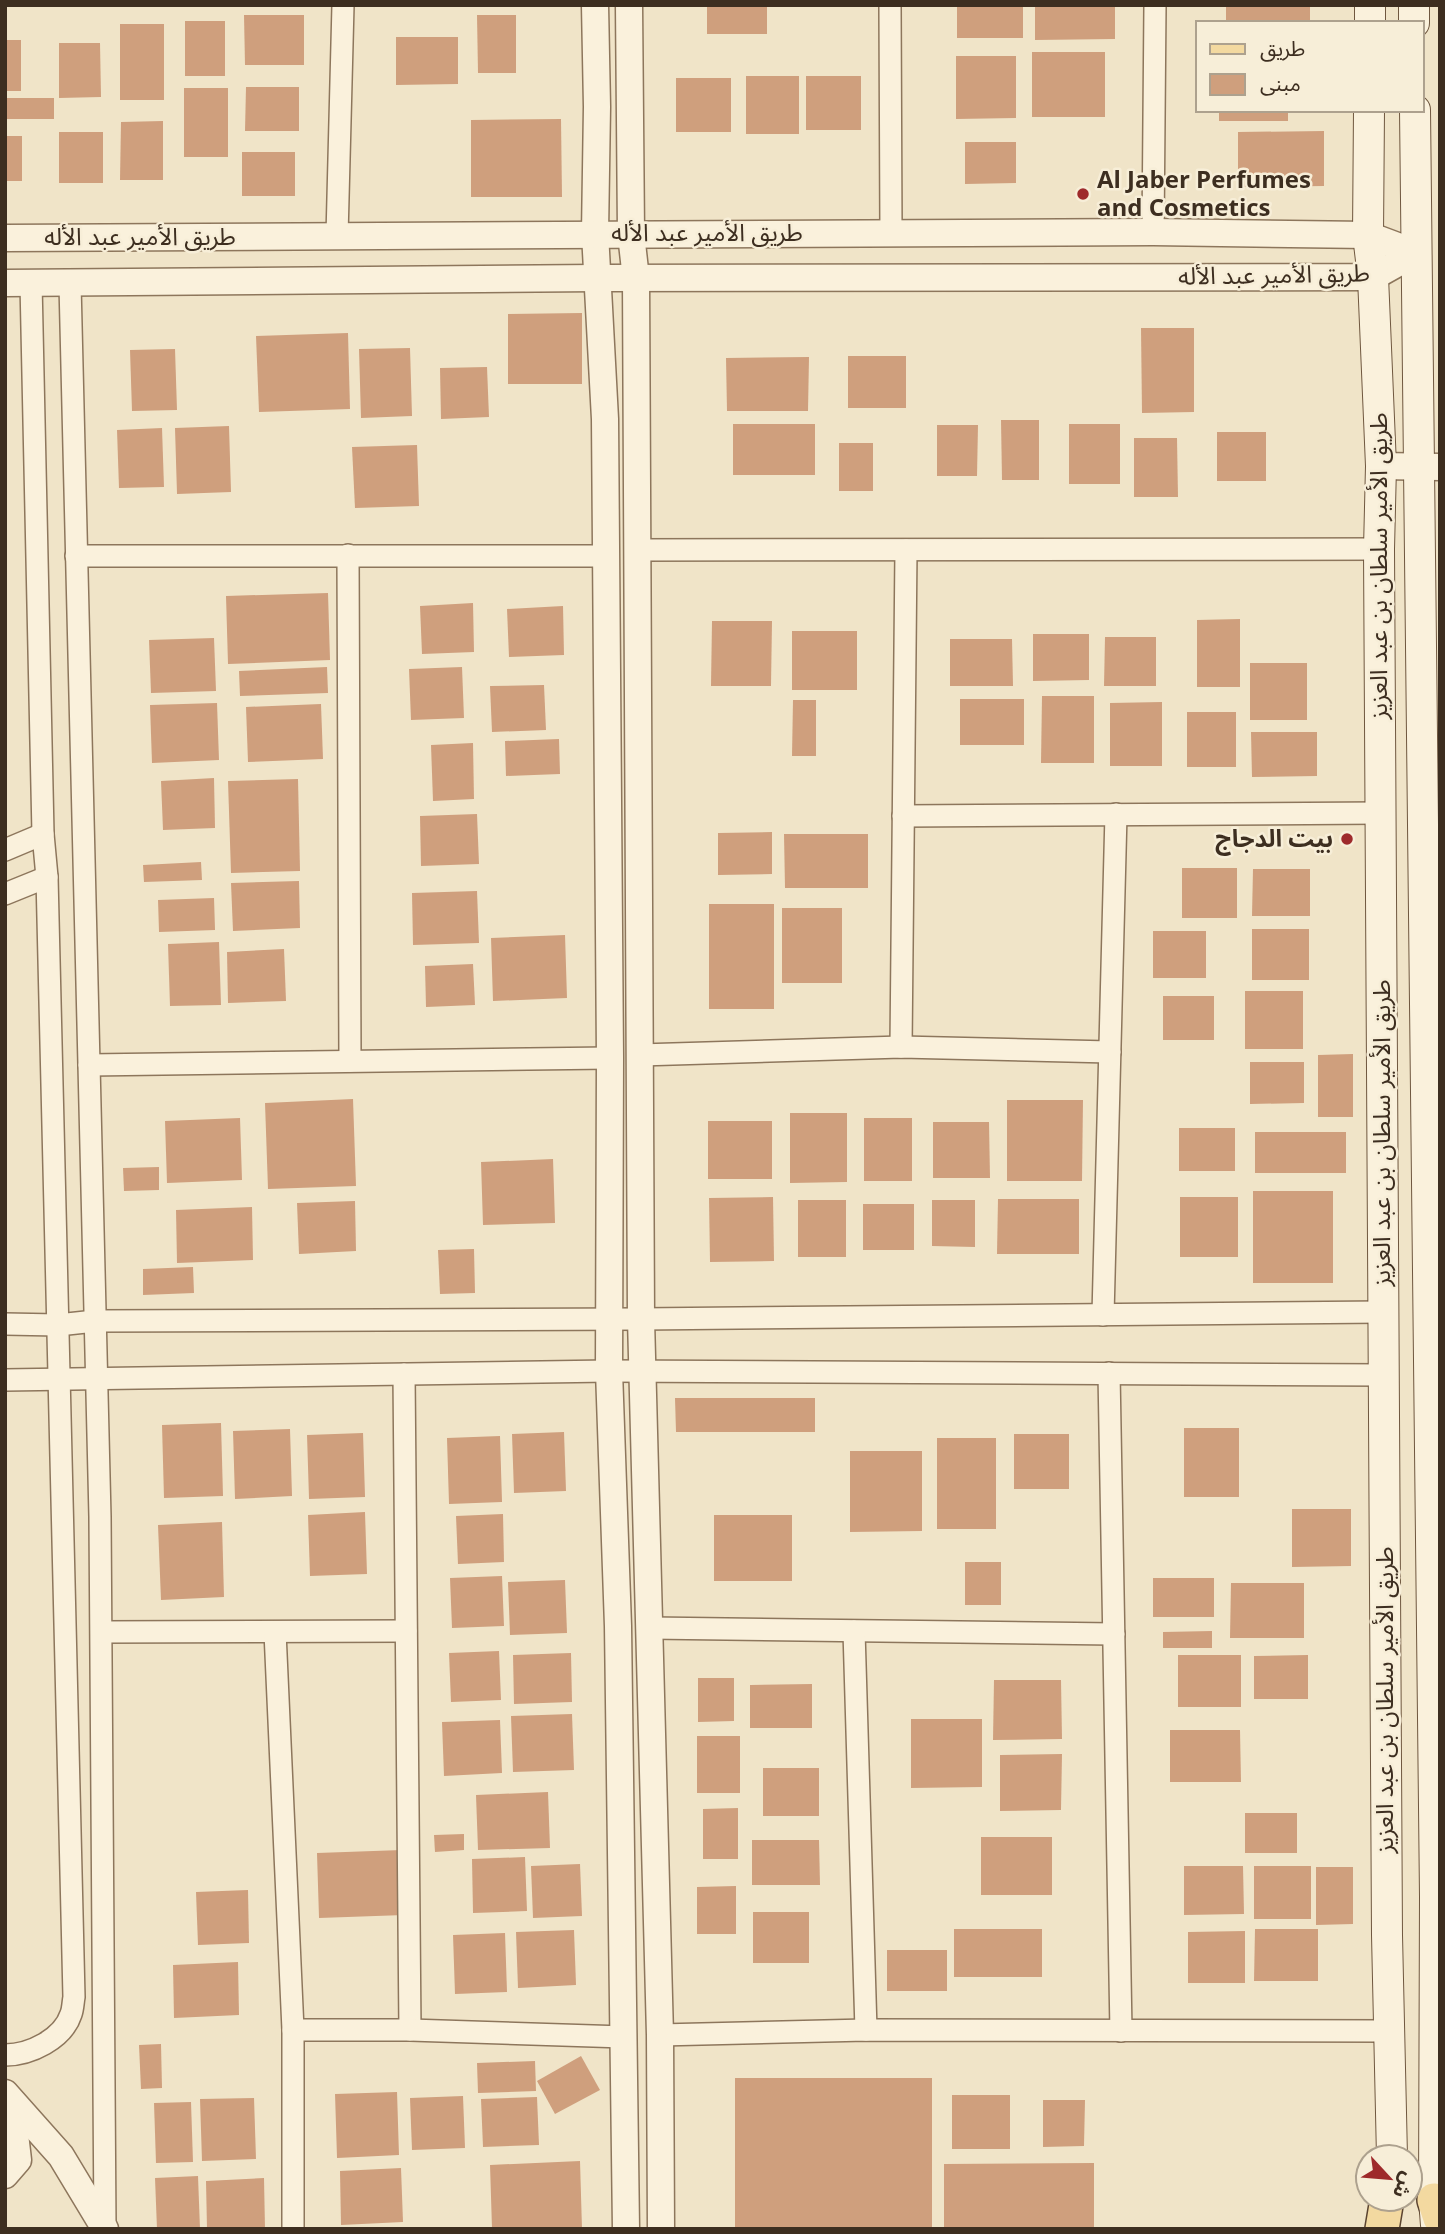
<svg xmlns="http://www.w3.org/2000/svg" width="1445" height="2234" viewBox="0 0 1445 2234" font-family="Georgia,'Noto Sans Arabic',serif">
<style>
.building{fill:#cf9f7d}
.lines{fill:none;stroke-linecap:round;stroke-linejoin:round}
.minor-casing{stroke:#8d765c;stroke-width:24}
.tertiary-casing{stroke:#8d765c;stroke-width:29}
.secondary-casing{stroke:#6f573f;stroke-width:32}
.primary-casing{stroke:#5b4430;stroke-width:36}
.minor{stroke:#faf1dc;stroke-width:21}
.tertiary{stroke:#faf1dc;stroke-width:26}
.secondary{stroke:#faf1dc;stroke-width:30}
.primary{stroke:#f3d9a0;stroke-width:33}
.poi-dot{fill:#9e2a2b;stroke:#f7eed8;stroke-width:2.5}
.labels{text-anchor:middle;stroke-width:5;stroke-linejoin:round;paint-order:stroke}
.poi-label{font-size:24px;font-weight:bold;fill:#3d2e20;stroke:#f7eed8;text-anchor:start}
.street-label{font-size:24px;fill:#3d2e20;stroke:#f7eed8}
</style>
<rect width="100%" height="100%" fill="#f0e4c8"/>
<g class="building">
<rect x="707" y="5" width="60" height="29"/>
<rect x="957" y="5" width="66" height="33"/>
<path d="M1035 5H1115V39L1035 40Z"/>
<rect x="1226" y="5" width="84" height="18"/>
<path d="M244 15H304V65H245Z"/>
<path d="M477 15H516V73H478Z"/>
<rect x="185" y="21" width="40" height="55"/>
<rect x="120" y="24" width="44" height="76"/>
<path d="M396 37H458V84L396 85Z"/>
<rect x="5" y="40" width="16" height="51"/>
<path d="M59 43H100L101 97 59 98Z"/>
<rect x="1032" y="52" width="73" height="65"/>
<path d="M956 56H1016V118L956 119Z"/>
<rect x="746" y="76" width="53" height="58"/>
<rect x="806" y="76" width="55" height="54"/>
<rect x="676" y="78" width="55" height="54"/>
<path d="M246 87H299V131H245Z"/>
<rect x="184" y="88" width="44" height="69"/>
<rect x="5" y="98" width="49" height="21"/>
<rect x="1219" y="110" width="69" height="11"/>
<path d="M561 119 562 197H471V120Z"/>
<path d="M163 121V180H120L121 122Z"/>
<path d="M1324 131V186L1238 187V132Z"/>
<rect x="59" y="132" width="44" height="51"/>
<rect x="5" y="136" width="17" height="45"/>
<path d="M965 142H1016V183L965 184Z"/>
<rect x="242" y="152" width="53" height="44"/>
<path d="M582 313V384H508V314Z"/>
<path d="M1141 328H1194V412L1142 413Z"/>
<path d="M348 333 350 409 259 412 256 336Z"/>
<path d="M410 348 412 416 361 418 359 349Z"/>
<path d="M175 349 177 410 132 411 130 350Z"/>
<rect x="848" y="356" width="58" height="52"/>
<path d="M809 357 808 411H727L726 358Z"/>
<path d="M487 367 489 417 441 419 440 368Z"/>
<path d="M1001 420H1039V480H1002Z"/>
<rect x="733" y="424" width="82" height="51"/>
<rect x="1069" y="424" width="51" height="60"/>
<path d="M937 425H978L977 476H937Z"/>
<path d="M229 426 231 492 177 494 175 428Z"/>
<path d="M162 428 164 487 119 488 117 430Z"/>
<rect x="1217" y="432" width="49" height="49"/>
<path d="M1134 438H1177L1178 497H1134Z"/>
<rect x="839" y="443" width="34" height="48"/>
<path d="M417 445 419 506 355 508 352 447Z"/>
<path d="M328 593 330 660 228 664 226 596Z"/>
<path d="M473 603 474 652 422 654 420 606Z"/>
<path d="M563 606 564 655 509 657 507 609Z"/>
<path d="M1240 619V687H1197V620Z"/>
<path d="M712 621H772L771 686H711Z"/>
<rect x="792" y="631" width="65" height="59"/>
<path d="M1033 634H1089V680L1033 681Z"/>
<path d="M1105 637H1156V686H1104Z"/>
<path d="M214 638 216 691 151 693 149 640Z"/>
<path d="M950 639H1012L1013 686H950Z"/>
<rect x="1250" y="663" width="57" height="57"/>
<path d="M327 667 328 693 240 696 239 671Z"/>
<path d="M462 667 464 718 411 720 409 669Z"/>
<path d="M544 685 546 730 492 732 490 686Z"/>
<path d="M1042 696H1094V763H1041Z"/>
<rect x="960" y="699" width="64" height="46"/>
<path d="M793 700H816V756H792Z"/>
<path d="M1162 702V766H1110V703Z"/>
<path d="M217 703 219 760 152 763 150 705Z"/>
<path d="M321 704 323 759 248 762 246 707Z"/>
<rect x="1187" y="712" width="49" height="55"/>
<path d="M1251 732H1317V776L1252 777Z"/>
<path d="M559 739 560 774 506 776 505 741Z"/>
<path d="M473 743 474 799 433 801 431 745Z"/>
<path d="M214 778 215 828 163 830 161 781Z"/>
<path d="M298 779 300 871 231 873 228 781Z"/>
<path d="M477 814 479 864 421 866 420 816Z"/>
<path d="M772 832V874L718 875V833Z"/>
<path d="M784 834H868V888H785Z"/>
<path d="M201 862 202 880 144 882 143 865Z"/>
<rect x="1182" y="868" width="55" height="50"/>
<path d="M1253 869H1310V916H1252Z"/>
<path d="M299 881 300 928 233 931 231 883Z"/>
<path d="M477 891 479 943 413 945 412 893Z"/>
<path d="M214 898 215 930 159 932 158 900Z"/>
<rect x="709" y="904" width="65" height="105"/>
<rect x="782" y="908" width="60" height="75"/>
<rect x="1252" y="929" width="57" height="51"/>
<rect x="1153" y="931" width="53" height="47"/>
<path d="M565 935 567 998 493 1001 491 938Z"/>
<path d="M219 942 221 1005 170 1006 168 944Z"/>
<path d="M284 949 286 1001 228 1003 227 952Z"/>
<path d="M473 964 475 1005 426 1007 425 966Z"/>
<rect x="1245" y="991" width="58" height="58"/>
<rect x="1163" y="996" width="51" height="44"/>
<path d="M1353 1054V1117H1318V1055Z"/>
<path d="M1250 1062H1304V1103L1250 1104Z"/>
<path d="M353 1099 356 1186 268 1189 265 1103Z"/>
<path d="M1007 1100H1083L1082 1181H1007Z"/>
<path d="M790 1113H847V1182L790 1183Z"/>
<path d="M240 1118 242 1180 167 1183 165 1121Z"/>
<rect x="864" y="1118" width="48" height="63"/>
<rect x="708" y="1121" width="64" height="58"/>
<path d="M933 1122H989L990 1178H933Z"/>
<rect x="1179" y="1128" width="56" height="43"/>
<rect x="1255" y="1132" width="91" height="41"/>
<path d="M553 1159 555 1223 483 1225 481 1162Z"/>
<path d="M159 1167V1190L124 1191 123 1168Z"/>
<rect x="1253" y="1191" width="80" height="92"/>
<path d="M773 1197 774 1261 710 1262 709 1198Z"/>
<rect x="1180" y="1197" width="58" height="60"/>
<path d="M998 1199H1079V1254H997Z"/>
<rect x="798" y="1200" width="48" height="57"/>
<path d="M932 1200H975V1247L932 1246Z"/>
<path d="M355 1201 356 1251 299 1254 297 1203Z"/>
<rect x="863" y="1204" width="51" height="46"/>
<path d="M252 1207 253 1260 177 1263 176 1210Z"/>
<path d="M474 1249 475 1293 440 1294 438 1250Z"/>
<path d="M193 1267 194 1293 143 1295V1269Z"/>
<path d="M675 1398H815V1432H676Z"/>
<path d="M221 1423 223 1496 164 1498 162 1425Z"/>
<rect x="1184" y="1428" width="55" height="69"/>
<path d="M290 1429 292 1496 235 1499 233 1431Z"/>
<path d="M564 1432 566 1491 514 1493 512 1434Z"/>
<path d="M363 1433 365 1497 309 1499 307 1435Z"/>
<rect x="1014" y="1434" width="55" height="55"/>
<path d="M500 1436 502 1502 449 1504 447 1438Z"/>
<rect x="937" y="1438" width="59" height="91"/>
<path d="M850 1451H922V1531L850 1532Z"/>
<path d="M1292 1509H1351V1566L1292 1567Z"/>
<path d="M365 1512 367 1574 310 1576 308 1515Z"/>
<path d="M503 1514 504 1562 458 1564 456 1516Z"/>
<rect x="714" y="1515" width="78" height="66"/>
<path d="M222 1522 224 1597 161 1600 158 1525Z"/>
<rect x="965" y="1562" width="36" height="43"/>
<path d="M502 1576 504 1626 452 1628 450 1578Z"/>
<rect x="1153" y="1578" width="61" height="39"/>
<path d="M565 1580 567 1633 510 1635 508 1582Z"/>
<path d="M1231 1583H1304V1638H1230Z"/>
<path d="M1212 1631V1648H1163V1632Z"/>
<path d="M499 1651 501 1700 451 1702 449 1653Z"/>
<path d="M571 1653 572 1702 514 1704 513 1655Z"/>
<rect x="1178" y="1655" width="63" height="52"/>
<path d="M1308 1655V1699H1254V1656Z"/>
<path d="M698 1678H734V1721L698 1722Z"/>
<path d="M994 1680H1061L1062 1739 993 1740Z"/>
<path d="M812 1684V1728H750V1685Z"/>
<path d="M572 1714 574 1770 513 1772 511 1716Z"/>
<path d="M911 1719H982V1787L911 1788Z"/>
<path d="M500 1720 502 1773 444 1776 442 1722Z"/>
<path d="M1170 1730H1240L1241 1782H1170Z"/>
<rect x="697" y="1736" width="43" height="57"/>
<path d="M1062 1754 1061 1810 1000 1811V1755Z"/>
<rect x="763" y="1768" width="56" height="48"/>
<path d="M548 1792 550 1848 478 1850 476 1795Z"/>
<path d="M738 1808V1859H703V1809Z"/>
<rect x="1245" y="1813" width="52" height="40"/>
<path d="M464 1834V1850L435 1852 434 1835Z"/>
<rect x="981" y="1837" width="71" height="58"/>
<path d="M752 1840H819L820 1885H752Z"/>
<path d="M402 1850 404 1915 319 1918 317 1853Z"/>
<path d="M525 1857 527 1911 473 1913 472 1859Z"/>
<path d="M580 1864 582 1916 533 1918 531 1866Z"/>
<path d="M1184 1866H1243L1244 1914 1184 1915Z"/>
<rect x="1254" y="1866" width="57" height="53"/>
<path d="M1316 1867H1353V1924L1316 1925Z"/>
<path d="M736 1886V1934H697V1887Z"/>
<path d="M248 1890 249 1943 198 1945 196 1892Z"/>
<rect x="753" y="1912" width="56" height="51"/>
<rect x="954" y="1929" width="88" height="48"/>
<path d="M1255 1929H1318V1981H1254Z"/>
<path d="M574 1930 576 1985 518 1988 516 1932Z"/>
<path d="M1245 1931V1983H1188V1932Z"/>
<path d="M505 1933 507 1992 455 1994 453 1935Z"/>
<rect x="887" y="1950" width="60" height="41"/>
<path d="M238 1962 239 2015 174 2018 173 1965Z"/>
<path d="M161 2044 162 2088 141 2089 139 2045Z"/>
<path d="M581 2056 600 2090 555 2114 537 2081Z"/>
<path d="M535 2061 536 2091 478 2093 477 2063Z"/>
<rect x="735" y="2078" width="197" height="151"/>
<path d="M397 2092 399 2155 337 2158 335 2094Z"/>
<rect x="952" y="2095" width="58" height="54"/>
<path d="M463 2096 465 2148 412 2150 410 2098Z"/>
<path d="M537 2097 539 2145 483 2147 481 2099Z"/>
<path d="M254 2098 256 2159 202 2161 200 2099Z"/>
<path d="M1043 2100H1085L1084 2146 1043 2147Z"/>
<path d="M191 2102 193 2162 156 2163 154 2103Z"/>
<path d="M580 2161 582 2229H492L490 2165Z"/>
<path d="M1094 2163V2229H944V2164Z"/>
<path d="M401 2168 403 2222 341 2225 340 2171Z"/>
<path d="M198 2176 200 2229H157L155 2178Z"/>
<path d="M264 2178 265 2229H207L206 2181Z"/>
</g>
<g class="lines">
<defs>
<g id="minor">
<path d="M890 5 891 233"/>
<path d="M1153 232 1155 5"/>
<path d="M337 236 343 5"/>
<path d="M70 284 100 1517 105 2228"/>
<path d="M637 550 1379 549"/>
<path d="M348 555 350 1061"/>
<path d="M76 556H606"/>
<path d="M903 816 1381 813"/>
<path d="M5 850 43 834"/>
<path d="M5 894 47 877"/>
<path d="M901 1047 906 550"/>
<path d="M640 1055 901 1047 1110 1052"/>
<path d="M89 1065 610 1058"/>
<path d="M1103 1315 1116 814"/>
<path d="M5 1324 58 1325 95 1321 641 1319 1383 1312"/>
<path d="M1109 1373 1121 2031"/>
<path d="M404 1374 410 2030"/>
<path d="M5 1380 609 1371 1384 1375"/>
<path d="M650 1628 1114 1634"/>
<path d="M854 1631 866 2030"/>
<path d="M102 1632 406 1631"/>
<path d="M275 1632 293 2030V2229"/>
<path d="M293 2030H410L624 2037"/>
<path d="M660 2035 866 2030 1388 2031"/>
<path d="M5 2055C30 2055 63 2039 71 2014 73 2009 73 2002 74 1997L47 877 43 834 31 283"/>
</g>
<g id="tertiary">
<path d="M595 5 597 107 595 233 605 419 610 1058 609 1371 618 1626 626 2229"/>
<path d="M629 5 631 234 636 279 641 1319 660 2035 661 2229"/>
<path d="M5 238 1153 232 1368 235 1416 253 1373 277 597 278 5 283"/>
<path d="M1381 466 1440 467"/>
<path d="M5 2093 61 2156 105 2229"/>
<path d="M5 2118 15 2134 18 2160 5 2175"/>
</g>
<g id="secondary">
<path d="M1414 5V23"/>
<path d="M1370 23V5"/>
<path d="M1369 110 1368 235 1373 277 1381 466 1379 549 1387 1935 1392 2157"/>
<path d="M1415 110 1435 1896 1434 2200 1436 2225"/>
</g>
<g id="primary">
<path d="M1434 2200 1440 2218"/>
<path d="M1382 2229 1387 2199"/>
</g>
</defs>
<use href="#minor" class="minor-casing"/>
<use href="#tertiary" class="tertiary-casing"/>
<use href="#secondary" class="secondary-casing"/>
<use href="#primary" class="primary-casing"/>
<use href="#minor" class="minor"/>
<use href="#tertiary" class="tertiary"/>
<use href="#secondary" class="secondary"/>
<use href="#primary" class="primary"/>
</g>
<g class="poi-dot">
<circle cx="1083" cy="194" r="7"/>
<circle cx="1347" cy="839" r="7"/>
</g>
<g class="labels">
<g class="poi-label">
<text x="1097" y="188">Al Jaber Perfumes<tspan x="1097" dy="28">and Cosmetics</tspan></text>
<text x="1333" y="847" text-anchor="end">بيت الدجاج</text>
</g>
<g class="street-label">
<text x="707" y="241">طريق الأمير عبد الأله</text>
<text x="140" y="245">طريق الأمير عبد الأله</text>
<text transform="translate(1274 275) rotate(-1)" y="8">طريق الأمير عبد الأله</text>
<text transform="translate(1379 566) rotate(-90)" y="8">طريق الأمير سلطان بن عبد العزيز</text>
<text transform="translate(1382 1133) rotate(-90)" y="8">طريق الأمير سلطان بن عبد العزيز</text>
<text transform="translate(1385 1700) rotate(-90)" y="8">طريق الأمير سلطان بن عبد العزيز</text>
</g>
</g>
<rect width="1445" height="2234" fill="none" stroke="#3d2e20" stroke-width="14"/>
<rect x="1196" y="21" width="228" height="91" fill="#f7eed8" stroke="#ada18e" stroke-width="2"/>
<rect x="1210" y="44" width="35" height="10" fill="#f3d9a0" stroke="#ada18e" stroke-width="2"/>
<text x="1260" y="56" font-size="21" fill="#3d2e20">طريق</text>
<rect x="1210" y="74" width="35" height="21" fill="#cf9f7d" stroke="#ada18e" stroke-width="2"/>
<text x="1260" y="91" font-size="21" fill="#3d2e20">مبنى</text>
<g transform="translate(1389 2178) rotate(116)"><circle r="33" fill="#f7eed8" stroke="#ada18e" stroke-width="2"/>
<path d="M0-5L12 26L0 18L-12 26Z" fill="#9e2a2b"/>
<text y="-10" font-size="19" font-weight="bold" text-anchor="middle" fill="#3d2e20">ش</text>
</g>
</svg>
